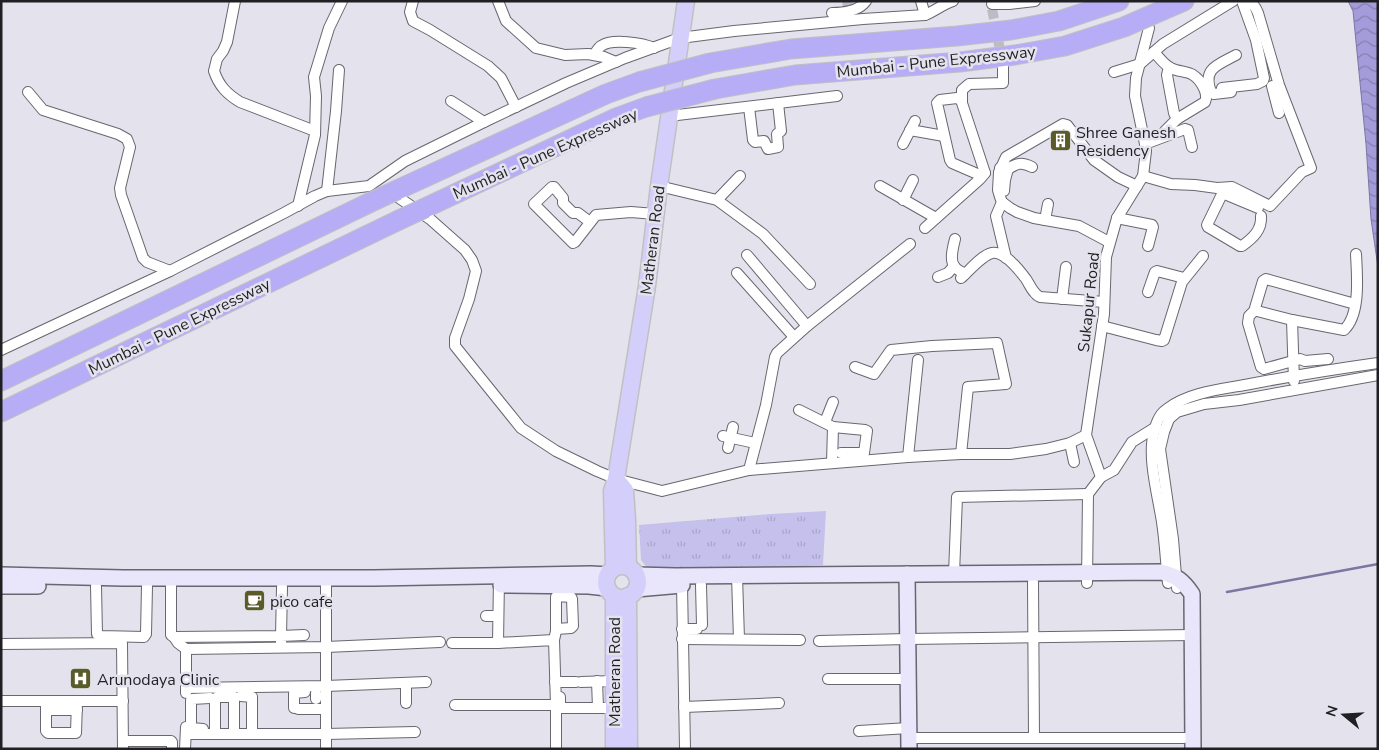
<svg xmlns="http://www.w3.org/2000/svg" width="1379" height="750" viewBox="0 0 1379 750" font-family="'Nunito Sans',sans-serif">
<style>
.park{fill:url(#park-tufts)}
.water{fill:url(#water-waves);stroke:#7c76a3}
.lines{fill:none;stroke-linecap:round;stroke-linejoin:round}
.stream{stroke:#7c76a3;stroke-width:2.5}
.street-tunnel{stroke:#bdbcc5;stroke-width:10;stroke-dasharray:10 5;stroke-linecap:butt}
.street-casing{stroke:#68676f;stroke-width:12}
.secondary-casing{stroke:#68676f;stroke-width:18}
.primary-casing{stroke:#c1c0c1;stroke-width:19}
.highway-casing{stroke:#c1c0c1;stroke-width:21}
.street{stroke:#fff;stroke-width:10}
.secondary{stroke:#e9e6fc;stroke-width:15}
.primary{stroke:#d4cefa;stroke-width:16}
.highway{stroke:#b7adf6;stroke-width:19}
.highway-bridge-casing{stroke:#c1c0c1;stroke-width:21;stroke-linecap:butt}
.highway-bridge{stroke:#b7adf6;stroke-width:19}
.labels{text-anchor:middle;stroke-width:5;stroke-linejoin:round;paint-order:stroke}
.street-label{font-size:16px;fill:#201f23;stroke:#e4e3ed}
.poi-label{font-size:16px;fill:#201f23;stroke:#e4e3ed;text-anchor:start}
</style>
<defs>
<pattern id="park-tufts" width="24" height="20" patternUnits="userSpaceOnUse" patternTransform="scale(1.25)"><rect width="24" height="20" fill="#c5c0ec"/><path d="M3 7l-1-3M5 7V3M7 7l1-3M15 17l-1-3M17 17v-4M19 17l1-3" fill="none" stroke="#a9a5ca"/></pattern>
<pattern id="water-waves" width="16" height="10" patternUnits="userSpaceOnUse" patternTransform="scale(1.25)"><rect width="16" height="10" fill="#a49bda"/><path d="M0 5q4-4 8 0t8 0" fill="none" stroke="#857eb0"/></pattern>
</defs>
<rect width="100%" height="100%" fill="#e4e3ed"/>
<path class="park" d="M826 511 823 565 688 572 650 571 641 560 639 525 770 514Z"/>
<path class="water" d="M1348 1H1378V267L1371 219 1366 144 1353 11Z"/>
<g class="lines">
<path class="stream" d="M1227 592 1378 564"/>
<g class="street-tunnel">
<path d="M847 1 848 9"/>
<path d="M992 9 1002 60"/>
</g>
<defs>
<g id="street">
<path d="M235 1 227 42 223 51 217 59 214 71C219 86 227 94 240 102L315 131"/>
<path d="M413 1 410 12 413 21 430 30 488 66 501 78 516 107"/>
<path d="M498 1 506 21 536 48 565 55 588 54 604 57 616 62"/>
<path d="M921 1 925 15"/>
<path d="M992 4H1009L1035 1"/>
<path d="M832 13C844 13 859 11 866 1"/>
<path d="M1154 52C1159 57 1164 65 1171 68 1178 72 1187 71 1193 75 1201 80 1209 94 1205 102L1177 119 1165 131"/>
<path d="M594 55C596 52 598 48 601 46 612 38 643 43 654 48"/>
<path d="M1169 67 1167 75 1174 113 1177 119"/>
<path d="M1114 72 1140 64 1163 44 1233 1"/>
<path d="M1272 86 1279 113"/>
<path d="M1222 88 1257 84 1263 81 1264 78 1256 40 1242 1"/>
<path d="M28 92 43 110 118 134 127 139 130 147 120 188 121 195 143 258 147 262 170 271"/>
<path d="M1231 92 1214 94 1211 92C1202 68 1218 65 1236 55"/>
<path d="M451 101 484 122"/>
<path d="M962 101 957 98 940 100 937 103 950 160 952 163 982 176"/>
<path d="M749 107 753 140 755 142 764 141 768 149 778 147 777 134 781 131 778 103"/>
<path d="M669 116 837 96"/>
<path d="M910 130 944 136"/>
<path d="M903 144 915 121"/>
<path d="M1145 144 1185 129 1188 130 1192 147"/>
<path d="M1000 168 1008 169 1005 180 1004 191"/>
<path d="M1008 169C1017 163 1022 162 1032 167"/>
<path d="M985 173 962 103V90L969 84 1003 83V65"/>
<path d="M1143 176 1171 184 1195 185 1217 188 1232 187 1270 206 1302 172 1311 168 1279 85 1258 13C1256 8 1253 2 1247 1"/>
<path d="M659 186 717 200 763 234 810 284"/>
<path d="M880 186 936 218"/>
<path d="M1225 188 1207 225 1208 227 1240 246H1242C1253 238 1262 230 1261 216"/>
<path d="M327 191 336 111 339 70"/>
<path d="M389 191 430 219 465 250 472 260 476 271 469 299 455 338V346L471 366 521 428 556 451 597 471 616 479 662 491 749 470 908 457 961 454H1010L1046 449 1070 443 1086 435"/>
<path d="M1222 193 1258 208"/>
<path d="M717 200 740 176"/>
<path d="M903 200 913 180"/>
<path d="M1002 202 996 216 1006 258"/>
<path d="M298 206 315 135 316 96 314 77 329 28 342 1"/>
<path d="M1117 218 1152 225 1153 227 1148 246"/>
<path d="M1045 220 1048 204"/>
<path d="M590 222 578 213H573L563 203V198L554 187H552L534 204 573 243 575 242 596 215 631 212 655 214"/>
<path d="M925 228 980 179 985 173"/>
<path d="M955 239C953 247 949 261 955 267 957 270 962 272 965 274"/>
<path d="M1109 242 1079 226 1034 218 1017 212 1010 208 1002 202 1000 197 998 190 999 172 1006 157 1063 124 1067 125 1094 160 1118 177 1137 186"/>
<path d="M747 255 807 326"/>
<path d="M737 273 794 337"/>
<path d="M938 277 948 273 954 266"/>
<path d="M961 278C969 271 982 255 992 253 1005 251 1019 270 1026 279 1030 285 1033 294 1040 297L1104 302"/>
<path d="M1148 292 1155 272 1157 271 1184 278"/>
<path d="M1062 299 1066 267"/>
<path d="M1355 304 1266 279 1263 281 1255 308 1257 311 1292 320 1344 330C1361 314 1357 275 1356 254"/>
<path d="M1256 309 1249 316 1248 323 1261 367 1264 369 1300 359 1305 361 1328 359"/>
<path d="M1292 320 1294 381"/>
<path d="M1102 326 1156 340 1162 341 1164 340 1182 282 1203 256"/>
<path d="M1 350 170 271 284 213 315 196 327 191 369 186 405 161 484 122 566 83 625 58 680 38 734 31 863 19 925 15C935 11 943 4 953 1"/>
<path d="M855 367 874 374 891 350 932 346 997 343 1006 384 968 387 961 454"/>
<path d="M799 410 833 427 832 463"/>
<path d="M825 422 833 402"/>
<path d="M833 427 865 430 867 431 864 453H841"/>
<path d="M723 436 755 443"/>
<path d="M1070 443 1074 462"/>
<path d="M728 448 733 427"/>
<path d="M908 457 918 360"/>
<path d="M749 470 766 405 775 357 777 353 807 326 910 244"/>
<path d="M1101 477 1114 470 1132 442 1156 427"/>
<path d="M954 574 957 497 1088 494"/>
<path d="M737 576 739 639"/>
<path d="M499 579 498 643 554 640 556 705V749"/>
<path d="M1033 582 1034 738"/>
<path d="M1087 583 1088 494 1101 477 1086 435 1104 314 1106 257 1117 218 1143 176 1146 151 1145 144 1135 96 1136 78 1149 28"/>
<path d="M1168 583C1166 563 1165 542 1162 522 1158 496 1147 457 1154 432 1156 423 1159 414 1167 409 1189 392 1223 389 1250 384 1292 376 1335 369 1378 363"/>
<path d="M682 585 685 749"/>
<path d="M701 585 702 625"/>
<path d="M96 586 97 634 101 636 144 637 146 634 147 586"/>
<path d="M171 586V635L174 637 281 636 282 587"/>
<path d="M1177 588 1173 539 1160 449 1164 432 1169 419 1177 412 1204 404 1239 400 1378 375"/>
<path d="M486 616H498"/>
<path d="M682 629H697"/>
<path d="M174 637 178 643 186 649 326 647 440 642"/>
<path d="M682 639 800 640"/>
<path d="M554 640 556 631V597L557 596 571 597 572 599 573 626 571 628 556 629"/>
<path d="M819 641 908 639 1192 635"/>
<path d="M281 642V636L304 635"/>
<path d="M452 643H498"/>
<path d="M1 644 122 643 123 749"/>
<path d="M828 679H909"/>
<path d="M597 681 598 708"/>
<path d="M555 682H576"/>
<path d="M581 682 614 681"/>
<path d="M406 683V703"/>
<path d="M186 688 326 686 426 682"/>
<path d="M186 693V649"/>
<path d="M316 693V699"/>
<path d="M241 696 252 697V734"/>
<path d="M560 697V708H614"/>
<path d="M1 701H123"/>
<path d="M46 701V731L48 733H76L77 701"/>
<path d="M455 705H556"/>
<path d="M684 707 779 703"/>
<path d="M294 708V693L305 692"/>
<path d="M298 709H326"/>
<path d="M46 710H77"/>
<path d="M203 729 191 728V700L192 699 210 698"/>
<path d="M859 731 909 728"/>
<path d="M186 734H326L415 732"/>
<path d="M215 734V700L217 697H234V730"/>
<path d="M909 738H1184"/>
<path d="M123 741H171L172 742V749"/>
<path d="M185 749 186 727"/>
<path d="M326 749V578"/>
</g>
<g id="secondary">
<path d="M907 574 909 749"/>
<path d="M1 575 123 578H374L591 574 608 575"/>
<path d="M636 575 676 576 1161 572C1177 576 1183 581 1192 594L1193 749"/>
<path d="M501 585 589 586 607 588"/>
<path d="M1 586H38"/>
<path d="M636 589 682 585"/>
</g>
<g id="primary">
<path d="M616 479 625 490 627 520 628 567"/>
<circle cx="622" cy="582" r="16"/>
<path d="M614 568 612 491 616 479 647 286 659 186 686 1"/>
<path d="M628 596 629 749"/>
<path d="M614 749V596"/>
</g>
<g id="highway">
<path d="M1163 10 1184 1"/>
<path d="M710 63 791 49 957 36 1011 30 1059 21 1119 1"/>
<path d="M715 89 795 75 960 62 1015 55 1065 46 1124 27"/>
<path d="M397 190 606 94 639 82"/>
<path d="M425 208 616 118 646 107"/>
<path d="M1 381 369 203"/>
<path d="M1 412 399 220"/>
</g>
</defs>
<use href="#street" class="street-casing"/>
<use href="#secondary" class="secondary-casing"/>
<use href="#primary" class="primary-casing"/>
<use href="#highway" class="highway-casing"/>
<use href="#street" class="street"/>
<use href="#secondary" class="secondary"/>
<use href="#primary" class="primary"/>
<use href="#highway" class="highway"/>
<defs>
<g id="highway-bridge">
<path d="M1124 27 1163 10"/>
<path d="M639 82 710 63"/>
<path d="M646 107 715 89"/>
<path d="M369 203 397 190"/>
<path d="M399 220 425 208"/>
</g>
</defs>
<use href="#highway-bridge" class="highway-bridge-casing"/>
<use href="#highway-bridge" class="highway-bridge"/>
</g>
<defs>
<symbol id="building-square" viewBox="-11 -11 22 22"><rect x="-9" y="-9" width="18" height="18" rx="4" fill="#5a5b28" stroke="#e4e3ed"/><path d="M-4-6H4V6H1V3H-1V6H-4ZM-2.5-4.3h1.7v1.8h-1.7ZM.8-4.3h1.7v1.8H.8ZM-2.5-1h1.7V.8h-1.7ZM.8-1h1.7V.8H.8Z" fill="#fff"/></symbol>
<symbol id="cafe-square" viewBox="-11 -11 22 22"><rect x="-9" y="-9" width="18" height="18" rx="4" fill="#5a5b28" stroke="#e4e3ed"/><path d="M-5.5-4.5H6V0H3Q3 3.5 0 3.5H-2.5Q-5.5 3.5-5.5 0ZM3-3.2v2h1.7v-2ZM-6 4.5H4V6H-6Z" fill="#fff"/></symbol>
<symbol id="hospital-square" viewBox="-11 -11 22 22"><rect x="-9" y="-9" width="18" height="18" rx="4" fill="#5a5b28" stroke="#e4e3ed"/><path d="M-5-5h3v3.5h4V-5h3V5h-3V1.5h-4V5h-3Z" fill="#fff"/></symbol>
</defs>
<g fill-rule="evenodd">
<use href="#building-square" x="1048" y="128" width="25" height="25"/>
<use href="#cafe-square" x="242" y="588" width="25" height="25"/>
<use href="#hospital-square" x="68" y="666" width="25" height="25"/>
</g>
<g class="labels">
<g class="street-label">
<text transform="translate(936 61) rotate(-6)" y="6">Mumbai - Pune Expressway</text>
<text transform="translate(545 153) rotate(-24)" y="6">Mumbai - Pune Expressway</text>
<text transform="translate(652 240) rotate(-83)" y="6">Matheran Road</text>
<text transform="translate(1088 302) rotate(-84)" y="6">Sukapur Road</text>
<text transform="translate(179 326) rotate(-26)" y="6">Mumbai - Pune Expressway</text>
<text transform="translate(614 672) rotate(-90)" y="6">Matheran Road</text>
</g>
<g class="poi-label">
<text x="1076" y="138">Shree Ganesh<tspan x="1076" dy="18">Residency</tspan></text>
<text x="270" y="607">pico cafe</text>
<text x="97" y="685">Arunodaya Clinic</text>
</g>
</g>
<rect width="1379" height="750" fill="none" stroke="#201f23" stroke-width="5"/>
<g transform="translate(1344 715) rotate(288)" stroke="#e4e3ed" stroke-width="4" paint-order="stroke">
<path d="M0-4L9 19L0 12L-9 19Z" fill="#201f23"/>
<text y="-8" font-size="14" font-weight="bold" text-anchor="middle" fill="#201f23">N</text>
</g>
</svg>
